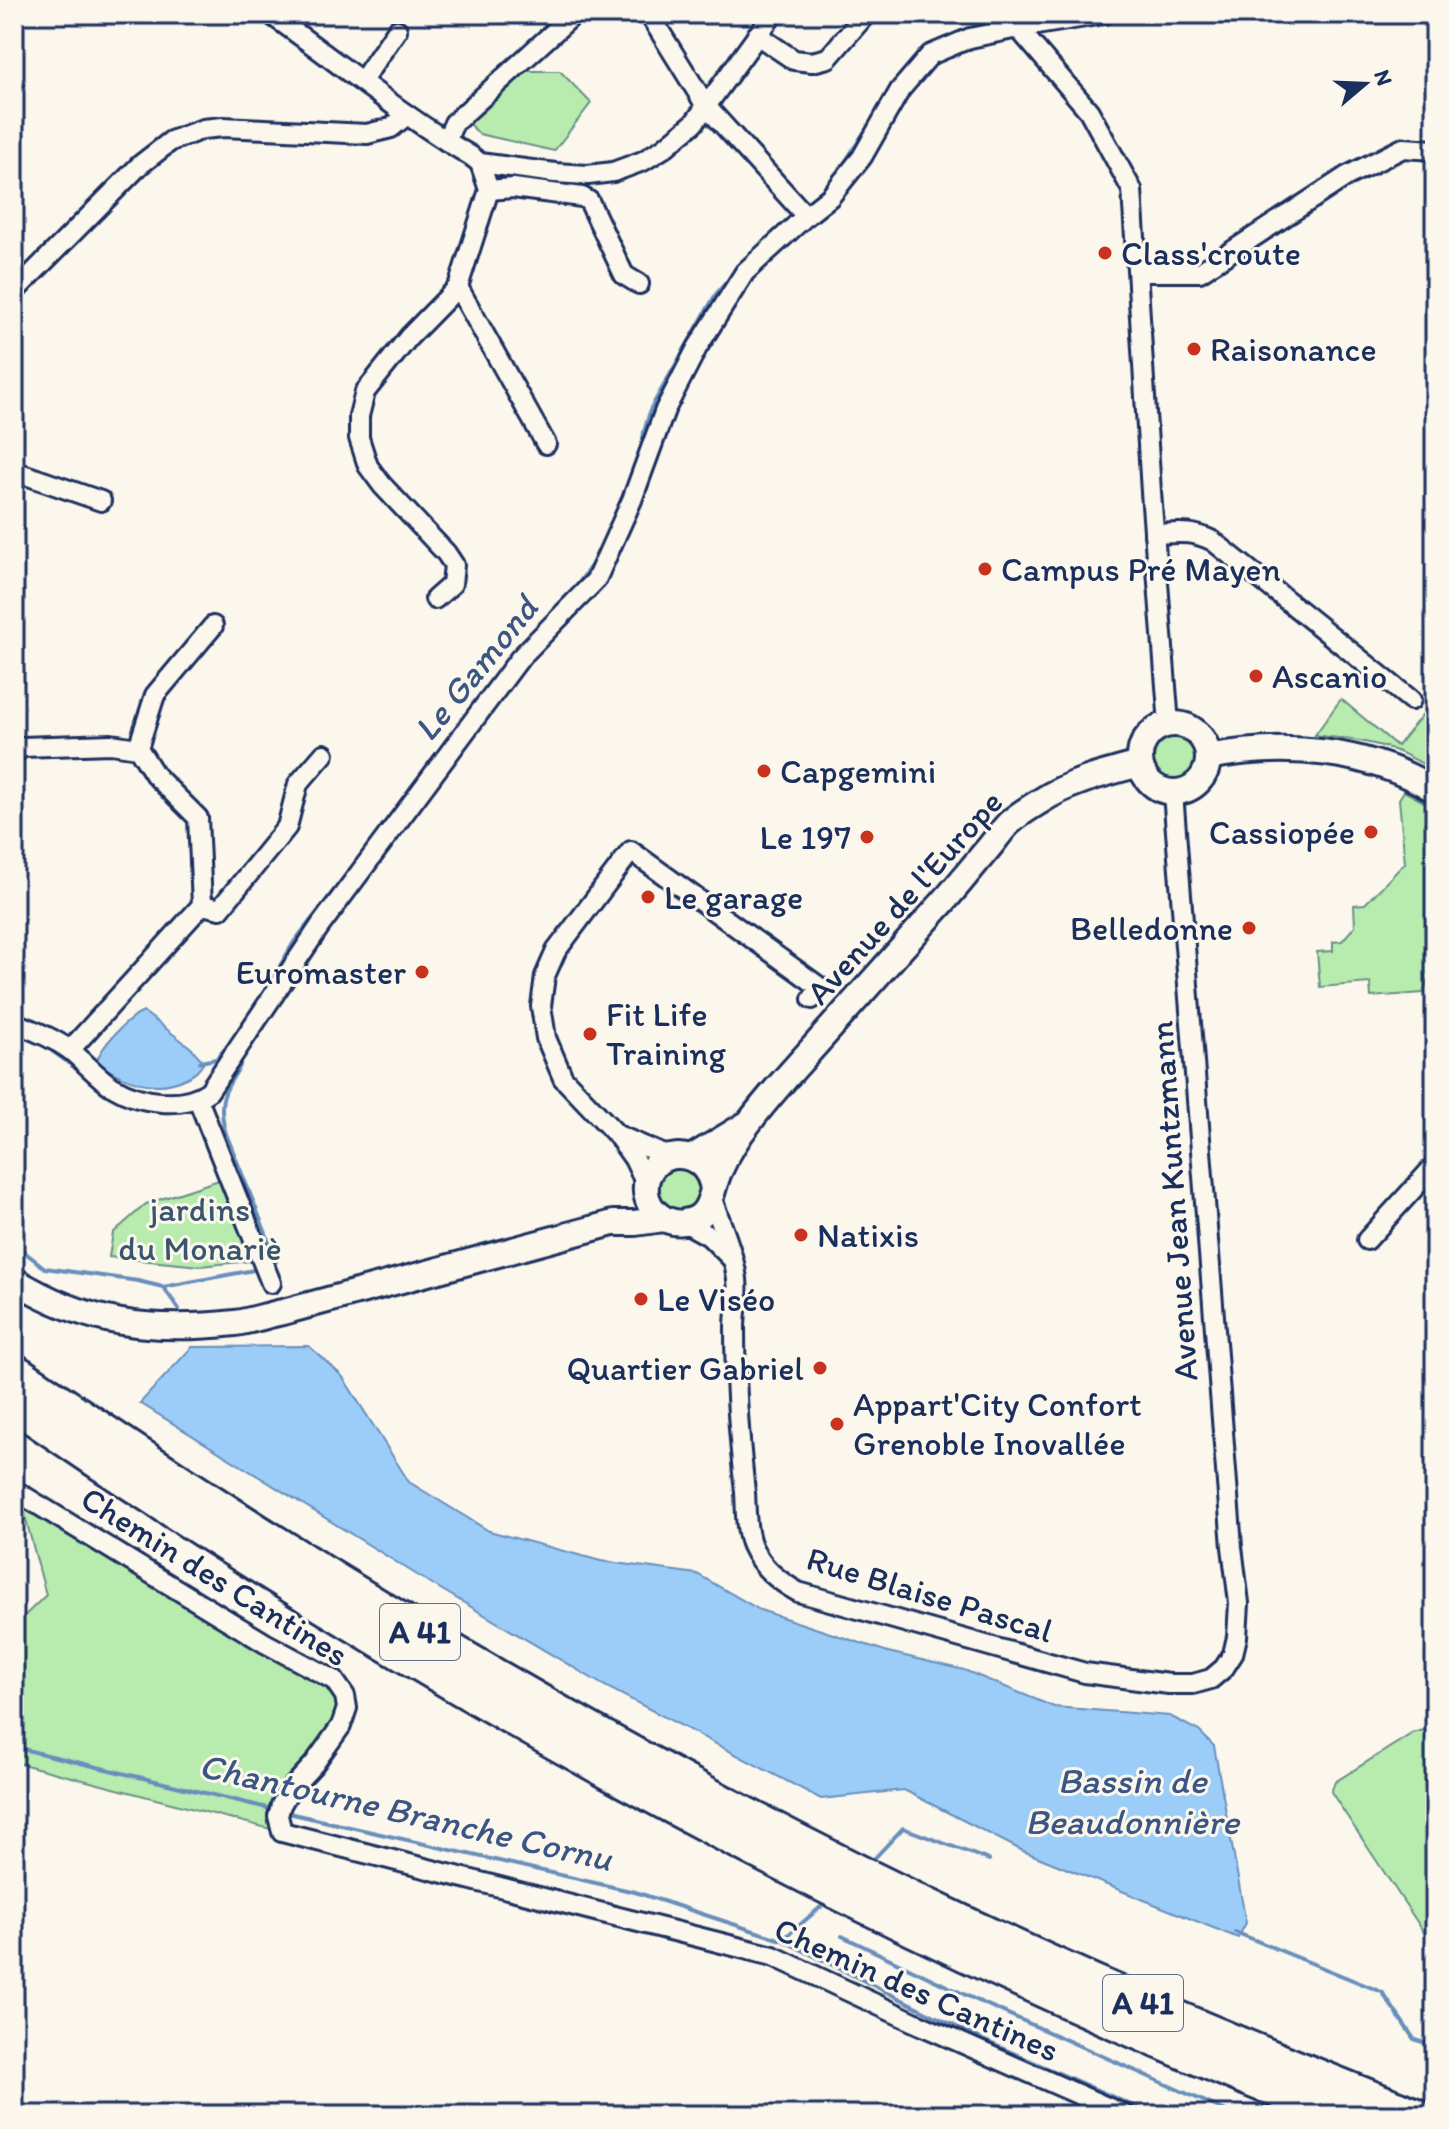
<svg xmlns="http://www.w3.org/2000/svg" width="1449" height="2129" viewBox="0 0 1449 2129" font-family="Itim,sans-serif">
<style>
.green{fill:#b7ecae;stroke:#698e86;stroke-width:2}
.water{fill:#9ccdf9;stroke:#688ebb;stroke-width:2}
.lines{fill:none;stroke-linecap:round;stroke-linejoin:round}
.stream{stroke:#688ebb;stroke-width:4}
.street-casing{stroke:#1b2f5e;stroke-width:24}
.secondary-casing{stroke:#1b2f5e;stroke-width:30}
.highway-casing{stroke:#1b2f5e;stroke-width:38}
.street{stroke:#fbf7ec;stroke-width:18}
.secondary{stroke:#fbf7ec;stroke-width:24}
.highway{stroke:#fbf7ec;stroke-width:32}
.poi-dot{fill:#c8321e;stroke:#fbf7ec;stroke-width:3}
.labels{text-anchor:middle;stroke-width:6;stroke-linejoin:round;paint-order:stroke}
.shield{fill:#fbf7ec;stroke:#5e6b89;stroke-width:2}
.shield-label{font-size:32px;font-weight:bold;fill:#1b2f5e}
.poi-label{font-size:34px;fill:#1b2f5e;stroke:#fbf7ec;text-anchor:start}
.street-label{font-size:34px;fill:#1b2f5e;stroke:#fbf7ec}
.park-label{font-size:34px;fill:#3a556e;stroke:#fbf7ec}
.water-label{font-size:36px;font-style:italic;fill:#3b5685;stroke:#fbf7ec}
</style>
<rect width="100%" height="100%" fill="#fbf7ec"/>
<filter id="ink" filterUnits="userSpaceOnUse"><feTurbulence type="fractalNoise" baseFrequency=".0125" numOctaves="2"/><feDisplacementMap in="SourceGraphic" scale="16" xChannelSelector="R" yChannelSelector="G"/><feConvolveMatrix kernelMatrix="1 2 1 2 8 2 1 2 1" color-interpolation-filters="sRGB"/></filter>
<g filter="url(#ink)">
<g class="green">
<path d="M524 71H560L591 103 554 151 479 134 465 119Z"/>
<path d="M1341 699 1397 746 1435 699V769C1422 765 1412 757 1399 752 1374 741 1342 739 1315 735Z"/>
<circle cx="1172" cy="760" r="23"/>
<path d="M1404 791 1435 808V978L1428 981 1423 993 1371 997 1370 983 1320 987 1317 952 1333 951V942L1342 941 1355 926 1354 905 1365 904 1405 863 1399 799Z"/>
<circle cx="679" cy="1189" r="22"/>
<path d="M222 1179 252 1261 200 1266 109 1257 113 1233 146 1204Z"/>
<path d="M19 1493 334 1680 347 1708 289 1791 282 1832 14 1762V1626L46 1595Z"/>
<path d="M1424 1730 1435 1745V1949L1331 1792 1335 1782 1413 1733Z"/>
</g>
<g class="water">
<path d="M144 1012 190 1047 204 1062C199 1071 195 1074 186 1078 155 1094 124 1080 96 1063 101 1046 128 1017 144 1012Z"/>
<path d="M309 1346 342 1376 409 1482 489 1531 601 1561 697 1574 760 1610 888 1652 964 1670 1054 1707 1170 1716 1199 1731 1214 1746 1246 1923 1238 1938 1023 1851 904 1790 821 1799 603 1685 422 1578 140 1403 192 1347Z"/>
</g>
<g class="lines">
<g class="stream">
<path d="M1020 19 1045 14"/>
<path d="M988 25 1011 20"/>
<path d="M840 170 885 100"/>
<path d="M810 202 832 180"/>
<path d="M642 448 644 432 651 408 716 294 736 271"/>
<path d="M606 537 621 502"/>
<path d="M573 591 596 559"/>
<path d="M357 861 411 790"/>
<path d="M263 995 294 942 353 866"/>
<path d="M41 1043 78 1070"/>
<path d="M200 1062 216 1059 234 1039"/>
<path d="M240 1066C223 1093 217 1102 226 1134L273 1251 276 1262 272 1265"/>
<path d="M14 1244 45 1268 138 1281 163 1287 179 1309"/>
<path d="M163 1287 254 1270"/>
<path d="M14 1747 276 1810"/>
<path d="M284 1812 635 1892 782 1940 981 2039 1154 2115"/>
<path d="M871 1862 903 1828 989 1860"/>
<path d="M1235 1932 1382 1992 1414 2039 1435 2047"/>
<path d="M842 1936 974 1999 1235 2115"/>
<path d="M782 1940 829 1900"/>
</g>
<defs>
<g id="street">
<path d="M270 14C337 61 400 115 471 156L480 163 555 173 588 175 613 172 643 161 664 148 694 123 773 14"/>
<path d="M649 14 706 106 806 216"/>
<path d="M1018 28 1089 111 1132 190 1151 492 1169 725"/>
<path d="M757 35 794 60 812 62 828 58 866 14"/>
<path d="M362 81 397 30"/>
<path d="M446 141 454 123 574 14"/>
<path d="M489 190 513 188 582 197 589 201 624 275 639 284"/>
<path d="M1138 272H1200L1347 176 1403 148 1435 150"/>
<path d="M458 287 546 444"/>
<path d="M14 292 140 165 171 141 203 129 223 127 367 134 391 128 407 115"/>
<path d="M14 471 101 501"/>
<path d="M1154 534C1178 533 1191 530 1213 541L1411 700"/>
<path d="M435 599 452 584 454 565 446 553 382 485 368 466 359 438V416L365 392 409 337 458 287 489 190 480 163"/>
<path d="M138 748 155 695 213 626"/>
<path d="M14 754 22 747 111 744 138 748 155 775 198 818 202 905 70 1050"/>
<path d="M202 905 220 909 287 827 298 784 324 754"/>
<path d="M14 1023C34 1030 53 1038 70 1050 85 1062 98 1078 113 1087 141 1104 183 1109 209 1091L320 926 520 658 596 580 632 500 665 410 697 348 745 272 806 216 830 197 862 157 900 90 930 55 970 38 1018 28 1104 14"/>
<path d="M198 1099 271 1283"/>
<path d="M620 1136 669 1157"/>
<path d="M646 1184 634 1159 617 1135 563 1078 546 1038 541 1006 545 976 556 951 631 851 821 988 812 999"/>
<path d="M712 1198C721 1225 733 1250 737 1279 739 1295 735 1312 735 1328 735 1382 739 1438 745 1492 746 1508 745 1530 752 1546 762 1568 777 1580 798 1592L1085 1673 1169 1684H1193L1211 1679 1224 1668 1233 1654 1237 1637 1239 1603 1232 1547 1173 793"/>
<path d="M684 1222 709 1236 731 1258"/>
<path d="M1367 1240 1435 1165"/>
<path d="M14 1490 265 1643 334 1680 345 1696 347 1708 341 1726 314 1764 289 1791 281 1805 278 1816 282 1832 773 1956 914 2022 1125 2115"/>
</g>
<g id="secondary">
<circle cx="1174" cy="758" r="34"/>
<path d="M1208 757C1286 742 1367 749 1435 790"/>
<path d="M691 1158 745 1125"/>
<path d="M713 1190C707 1141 642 1148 646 1192 648 1210 665 1225 684 1222 712 1219 710 1192 719 1172 727 1154 739 1135 751 1120 771 1093 795 1068 818 1042 857 998 896 955 935 911 953 892 969 871 986 851 994 842 1001 831 1009 823 1018 815 1029 808 1039 802 1069 782 1106 773 1140 764"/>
<path d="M14 1280C87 1325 151 1332 235 1323 251 1321 267 1315 283 1312L613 1223H635L664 1219"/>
</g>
<g id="highway">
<path d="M14 1370C317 1578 634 1767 967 1924 1114 1993 1264 2055 1416 2115"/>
<path d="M14 1405C427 1689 870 1932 1337 2115"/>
</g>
</defs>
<use href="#street" class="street-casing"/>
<use href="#secondary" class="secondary-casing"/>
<use href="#highway" class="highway-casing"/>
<use href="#street" class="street"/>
<use href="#secondary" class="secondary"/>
<use href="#highway" class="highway"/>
</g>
</g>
<g class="poi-dot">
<circle cx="1105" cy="253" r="8"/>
<circle cx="1194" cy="349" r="8"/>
<circle cx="985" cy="569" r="8"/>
<circle cx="1256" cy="676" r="8"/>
<circle cx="764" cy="771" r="8"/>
<circle cx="1371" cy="832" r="8"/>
<circle cx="867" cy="837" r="8"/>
<circle cx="648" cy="897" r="8"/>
<circle cx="1249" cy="928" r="8"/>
<circle cx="422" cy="972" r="8"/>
<circle cx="590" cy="1034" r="8"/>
<circle cx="801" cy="1235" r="8"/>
<circle cx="641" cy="1299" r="8"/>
<circle cx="820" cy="1368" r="8"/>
<circle cx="837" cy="1424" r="8"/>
</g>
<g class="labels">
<g class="shield">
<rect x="380" y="1604" width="80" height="56" rx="6"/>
<rect x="1103" y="1975" width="80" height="56" rx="6"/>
</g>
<g class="shield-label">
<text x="420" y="1643">A 41</text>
<text x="1143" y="2014">A 41</text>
</g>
<g class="poi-label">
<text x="1121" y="265">Class'croute</text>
<text x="1210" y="361">Raisonance</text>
<text x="1001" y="581">Campus Pré Mayen</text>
<text x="1272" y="688">Ascanio</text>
<text x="780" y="783">Capgemini</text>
<text x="1355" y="844" text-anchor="end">Cassiopée</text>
<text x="851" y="849" text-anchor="end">Le 197</text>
<text x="664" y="909">Le garage</text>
<text x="1233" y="940" text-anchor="end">Belledonne</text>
<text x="406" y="984" text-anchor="end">Euromaster</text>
<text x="606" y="1026">Fit Life<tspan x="606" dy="39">Training</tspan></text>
<text x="817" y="1247">Natixis</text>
<text x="657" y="1311">Le Viséo</text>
<text x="804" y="1380" text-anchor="end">Quartier Gabriel</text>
<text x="853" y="1416">Appart'City Confort<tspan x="853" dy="39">Grenoble Inovallée</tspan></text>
</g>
<g class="street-label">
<text transform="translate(904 897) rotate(-48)" y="12">Avenue de l'Europe</text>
<text transform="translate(1173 1201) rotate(-94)" y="12">Avenue Jean Kuntzmann</text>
<text transform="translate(215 1576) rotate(32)" y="12">Chemin des Cantines</text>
<text transform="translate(930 1594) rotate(17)" y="12">Rue Blaise Pascal</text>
<text transform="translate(917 1989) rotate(24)" y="12">Chemin des Cantines</text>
</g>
<g class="park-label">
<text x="200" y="1221">jardins<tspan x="200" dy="39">du Monariè</tspan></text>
</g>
<g class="water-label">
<text transform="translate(475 668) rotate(-51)" y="13">Le Gamond</text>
<text x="1132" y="1793">Bassin de<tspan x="1132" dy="41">Beaudonnière</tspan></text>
<text transform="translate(406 1811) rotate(13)" y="13">Chantourne Branche Cornu</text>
</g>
</g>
<rect width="1449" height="2129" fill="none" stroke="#fbf7ec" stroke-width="48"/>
<rect x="24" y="24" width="1401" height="2081" fill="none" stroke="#1b2f5e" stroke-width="3" filter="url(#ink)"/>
<g transform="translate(1365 84) rotate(71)" stroke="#fbf7ec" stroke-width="6" paint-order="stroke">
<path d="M0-6L14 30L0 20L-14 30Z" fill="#1b2f5e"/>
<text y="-12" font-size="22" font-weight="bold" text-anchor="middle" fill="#1b2f5e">N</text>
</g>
</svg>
